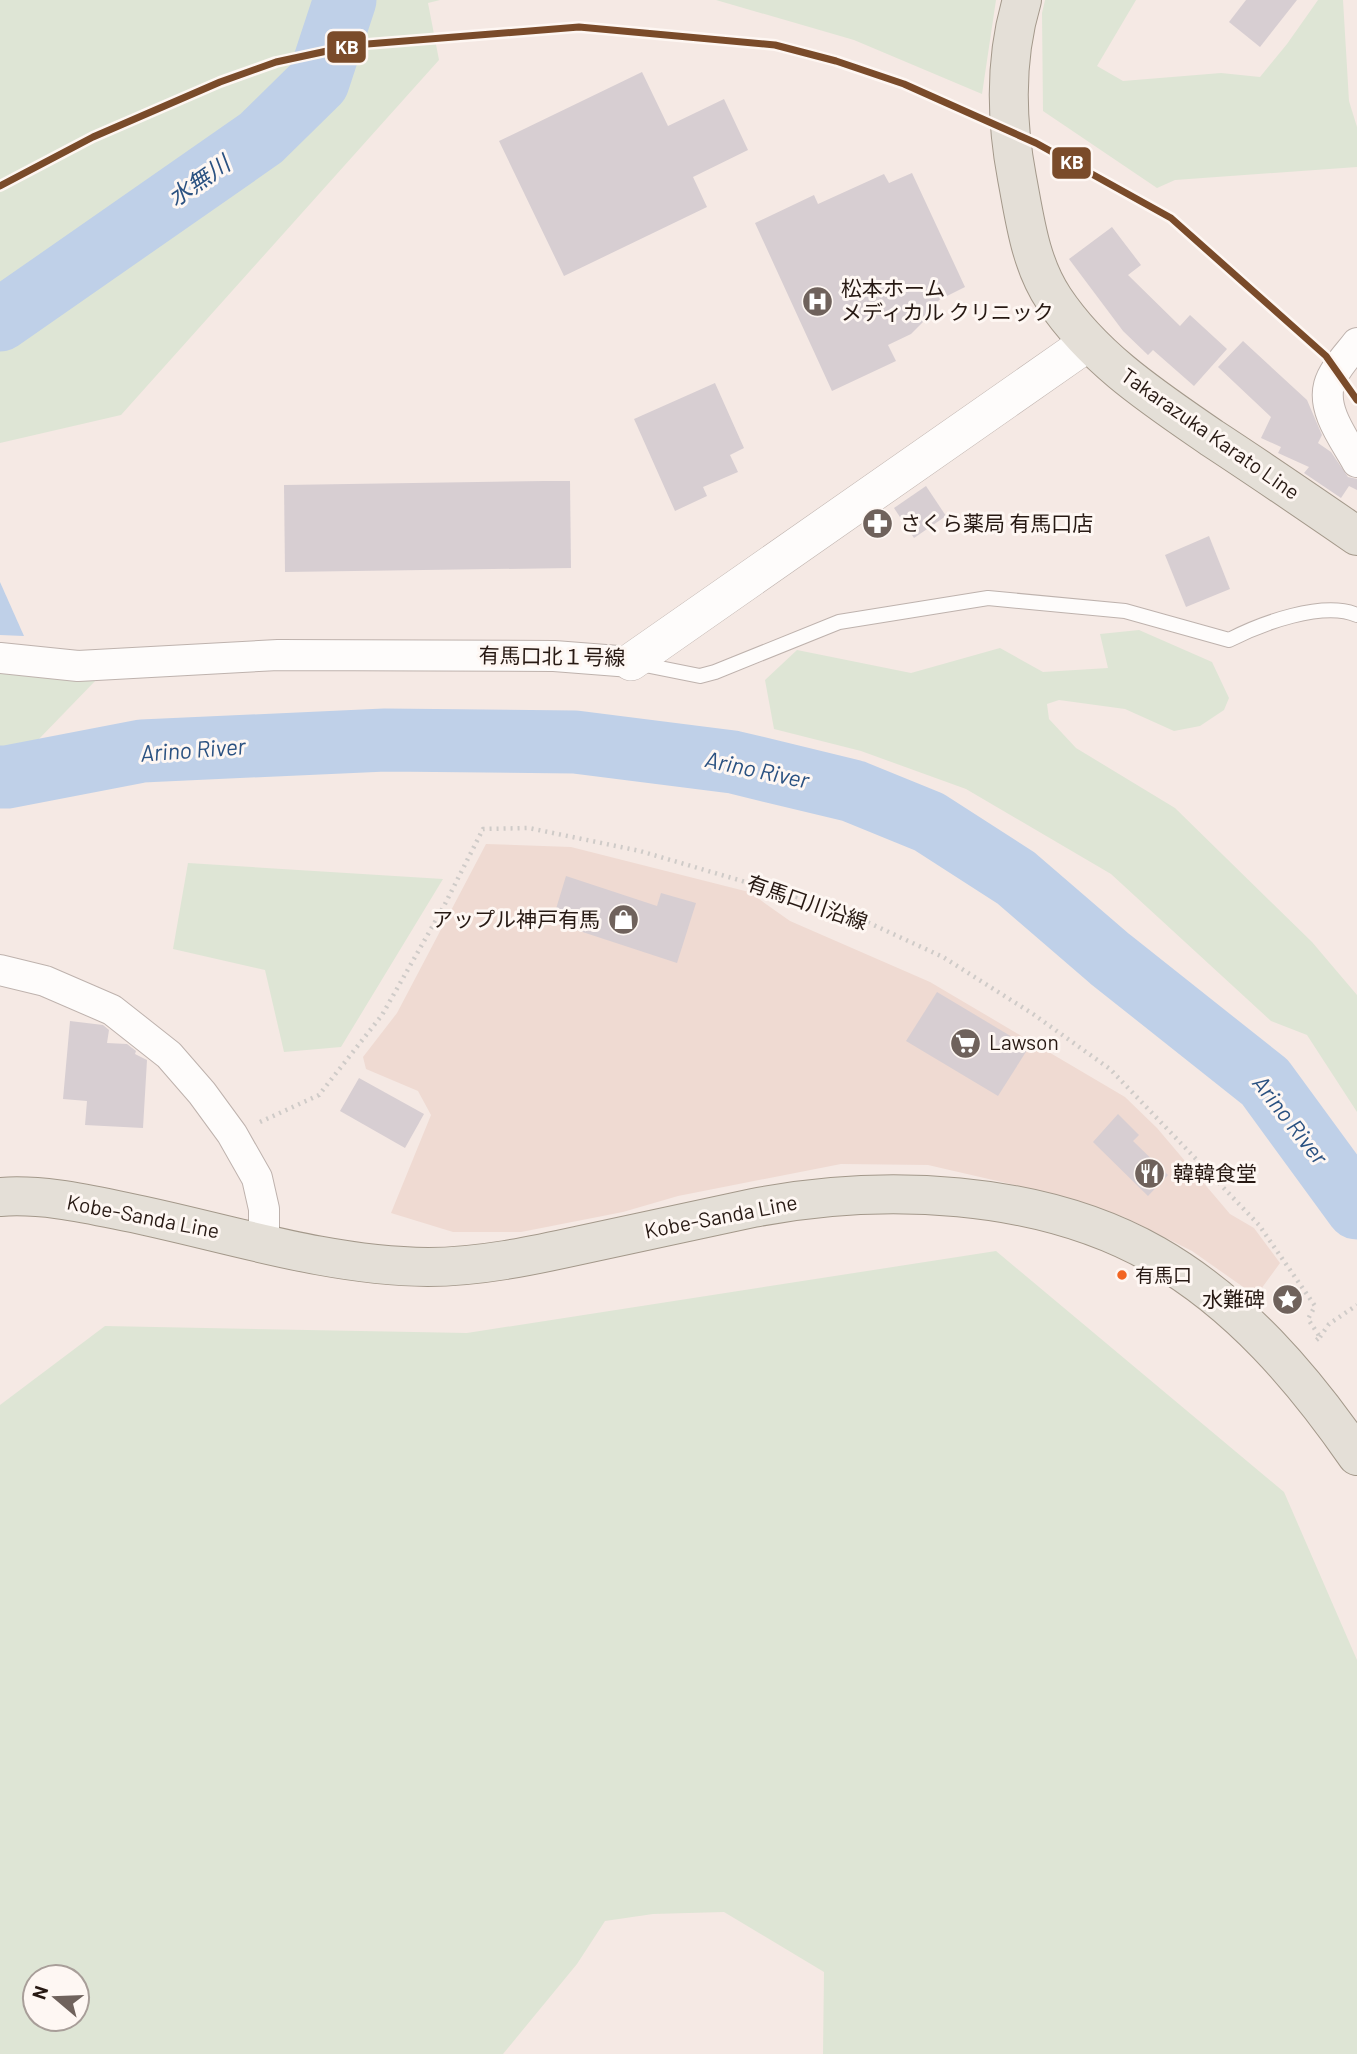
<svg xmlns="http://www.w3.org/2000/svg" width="1357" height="2054" viewBox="0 0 1357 2054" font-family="Barlow,'Noto Sans JP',sans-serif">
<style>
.built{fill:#efdad2}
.green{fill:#dee5d5;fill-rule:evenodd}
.water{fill:#bfd0e8}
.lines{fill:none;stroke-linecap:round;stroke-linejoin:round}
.river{stroke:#bfd0e8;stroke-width:63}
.building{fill:#d7ced2}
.service-casing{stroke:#beb2ad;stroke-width:16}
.minor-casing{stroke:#beb2ad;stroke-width:32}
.tertiary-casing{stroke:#beb2ad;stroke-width:38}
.primary-casing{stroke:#a3988a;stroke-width:40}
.path{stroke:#cfcbc8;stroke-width:4.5;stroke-dasharray:2 5;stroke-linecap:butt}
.service{stroke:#fefcfb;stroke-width:14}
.minor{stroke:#fefcfb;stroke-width:30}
.tertiary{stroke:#fefcfb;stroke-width:37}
.primary{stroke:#e4dfd7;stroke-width:38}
.rail-1-casing{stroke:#fef7f3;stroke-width:12}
.rail-1{stroke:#7a4b2a;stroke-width:7}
.bus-dot{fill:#f26522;stroke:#fef7f3;stroke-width:2.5}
.labels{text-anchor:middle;stroke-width:6;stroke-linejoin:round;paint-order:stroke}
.bus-label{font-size:19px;fill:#271913;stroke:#fef7f3;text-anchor:start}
.poi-label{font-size:21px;fill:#271913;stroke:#fef7f3;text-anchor:start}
.street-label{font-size:21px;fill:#271913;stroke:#fef7f3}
.water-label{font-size:23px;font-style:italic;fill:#2a5181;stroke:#fef7f3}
.line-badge{stroke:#fef7f3;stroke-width:2.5}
.badge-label{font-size:19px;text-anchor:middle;font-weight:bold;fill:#fff}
</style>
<rect width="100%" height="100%" fill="#f5e9e4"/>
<path class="built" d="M486 844 571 847 749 892 790 921 930 982 1125 1097 1157 1128 1230 1214 1254 1228 1280 1263 1256 1296 1192 1251 1124 1217 1041 1191 928 1165 841 1164 678 1196 623 1212 521 1232H453L391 1213 431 1115 418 1091 366 1069 363 1057 397 1013Z"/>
<g class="green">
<path d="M0 0H440L428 3 439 60 121 415 0 443Z"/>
<path d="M716 0H996L982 94 854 40Z"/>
<path d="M1045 0H1136L1097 66 1123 81 1221 73 1260 77 1287 44 1318 0H1343L1349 101 1357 127V167L1175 180 1157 188 1043 111 1042 13Z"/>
<path d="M1139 630 1212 662 1229 698 1224 710 1200 726 1174 731 1125 709 1059 700 1047 704 1049 719 1076 748 1175 808 1312 942 1357 995V1112L1307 1035 1271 1021 1111 874 966 789 861 751 774 729 765 680 797 650 911 673 1000 648 1043 672 1108 668 1100 634Z"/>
<path d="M0 668 98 678 35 743 0 748Z"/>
<path d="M188 863 443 879 341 1047 284 1052 265 970 173 949Z"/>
<path d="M996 1251 1284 1492 1357 1660V2054H823L824 1972 724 1912 653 1914 605 1921 577 1964 503 2054H0V1405L105 1326 467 1333ZM35 1977H77V2019H35Z"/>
</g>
<path class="water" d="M0 582 24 636 0 635Z"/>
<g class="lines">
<g class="river">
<path d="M0 320 261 138 318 82 345 0"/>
<path d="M0 777H7L142 751 385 740 575 742 733 762 853 791 929 822 1016 878 1110 959 1265 1082 1357 1208"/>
</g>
</g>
<g class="building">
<path d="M1246 0H1297L1260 47 1229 22Z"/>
<path d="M642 72 668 126 724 99 748 150 693 177 707 207 564 276 499 141Z"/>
<path d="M912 173 965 287 939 300 928 317 911 334 888 345 896 361 832 391 755 223 814 195 818 204 884 174 889 183Z"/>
<path d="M1112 227 1141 265 1128 275 1180 326 1190 315 1227 349 1194 386 1153 350 1148 355 1123 331 1069 259Z"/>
<path d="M1243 341 1307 400 1322 435 1318 443 1331 452 1348 477 1357 479V490L1349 486 1341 498 1304 473 1309 467 1278 453 1281 447 1261 438 1271 417 1218 367Z"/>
<path d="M715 383 744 448 730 455 738 472 703 487 707 496 675 511 634 419Z"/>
<path d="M545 481H570L571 568 285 572 284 485Z"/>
<path d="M926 486 946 516 914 538 894 508Z"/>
<path d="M1209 536 1230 589 1186 607 1165 555Z"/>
<path d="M566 876 657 906 661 893 696 903 677 963 552 922Z"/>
<path d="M937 992 1029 1047 998 1096 906 1041Z"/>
<path d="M70 1021 103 1025 109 1030 107 1043 127 1044 136 1051 135 1054 147 1060 143 1128 85 1125 87 1101 63 1099Z"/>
<path d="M359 1078 424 1114 405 1148 340 1111Z"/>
<path d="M1118 1114 1139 1135 1133 1141 1168 1175 1148 1196 1093 1142Z"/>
</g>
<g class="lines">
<defs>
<path id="service" d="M640 664 700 676 715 672 839 622 988 598 1125 611 1229 640C1260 624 1323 600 1357 615"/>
<g id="minor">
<path d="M1357 343C1348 355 1333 370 1329 385 1322 411 1345 440 1357 462"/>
<path d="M0 658 78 666 278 655 554 656 631 662"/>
<path d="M0 970 45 981 112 1010 169 1055 202 1093 232 1134 257 1178 264 1209V1242"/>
</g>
<path id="tertiary" d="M631 662 1089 342"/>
<g id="primary">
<path d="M1022 0C1005 57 1006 120 1017 178 1025 220 1030 263 1054 299 1094 359 1154 398 1212 438 1261 470 1309 503 1357 536"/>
<path d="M0 1197C38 1194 79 1202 117 1210 219 1230 322 1266 428 1267 479 1267 531 1256 581 1245 638 1233 696 1220 753 1208 882 1183 1039 1189 1155 1255 1239 1303 1303 1378 1357 1456"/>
</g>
</defs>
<use href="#service" class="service-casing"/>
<use href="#minor" class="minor-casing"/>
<use href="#tertiary" class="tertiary-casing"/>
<use href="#primary" class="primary-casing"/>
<g class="path">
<path d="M260 1122 319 1095 382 1015 444 906 483 829 529 828 640 851 841 910 943 957 1033 1014 1110 1069 1259 1225 1315 1306 1308 1319 1320 1337 1314 1342"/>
<path d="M1320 1337 1329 1324 1357 1305"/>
</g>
<use href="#service" class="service"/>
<use href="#minor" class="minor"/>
<use href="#tertiary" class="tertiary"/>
<use href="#primary" class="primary"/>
<defs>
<path id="rail-1" d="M0 186 93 137 220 82 276 62 355 45 579 27 775 45 836 61 904 84 1036 143 1171 218 1326 356 1357 400"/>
</defs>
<use href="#rail-1" class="rail-1-casing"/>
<use href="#rail-1" class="rail-1"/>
</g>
<defs>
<symbol id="hospital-disc" viewBox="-11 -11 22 22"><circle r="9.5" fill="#6f625c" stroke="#fef7f3"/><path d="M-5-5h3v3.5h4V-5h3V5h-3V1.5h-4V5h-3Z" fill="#fff"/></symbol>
<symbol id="pharmacy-disc" viewBox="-11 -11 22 22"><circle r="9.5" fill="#6f625c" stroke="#fef7f3"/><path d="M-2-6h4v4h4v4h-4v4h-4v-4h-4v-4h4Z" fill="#fff"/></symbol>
<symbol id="shop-disc" viewBox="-11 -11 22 22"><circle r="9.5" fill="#6f625c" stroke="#fef7f3"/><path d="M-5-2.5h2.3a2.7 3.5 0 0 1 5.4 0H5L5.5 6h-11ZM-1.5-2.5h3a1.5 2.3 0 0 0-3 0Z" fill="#fff"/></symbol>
<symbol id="supermarket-disc" viewBox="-11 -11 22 22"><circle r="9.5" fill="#6f625c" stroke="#fef7f3"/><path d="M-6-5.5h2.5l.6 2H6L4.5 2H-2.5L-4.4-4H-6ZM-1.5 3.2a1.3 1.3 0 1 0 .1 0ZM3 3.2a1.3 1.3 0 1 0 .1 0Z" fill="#fff"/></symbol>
<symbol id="restaurant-disc" viewBox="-11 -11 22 22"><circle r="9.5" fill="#6f625c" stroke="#fef7f3"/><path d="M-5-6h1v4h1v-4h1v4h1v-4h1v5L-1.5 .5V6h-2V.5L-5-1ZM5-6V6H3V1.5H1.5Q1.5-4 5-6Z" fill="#fff"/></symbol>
<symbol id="sight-disc" viewBox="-11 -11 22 22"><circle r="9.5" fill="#6f625c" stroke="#fef7f3"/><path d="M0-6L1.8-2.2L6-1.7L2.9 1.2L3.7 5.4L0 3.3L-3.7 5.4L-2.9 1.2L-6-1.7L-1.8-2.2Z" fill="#fff"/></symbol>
</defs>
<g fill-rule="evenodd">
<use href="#hospital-disc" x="800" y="284" width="35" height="35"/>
<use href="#pharmacy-disc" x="860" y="506" width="35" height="35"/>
<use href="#shop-disc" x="606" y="902" width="35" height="35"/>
<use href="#supermarket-disc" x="948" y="1026" width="35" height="35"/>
<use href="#restaurant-disc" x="1132" y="1156" width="35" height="35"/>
<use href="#sight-disc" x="1270" y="1282" width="35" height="35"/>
</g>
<circle class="bus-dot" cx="1122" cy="1275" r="6"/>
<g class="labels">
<g class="bus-label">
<text x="1135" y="1282">有馬口</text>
</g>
<g class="poi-label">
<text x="841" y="296">松本ホーム<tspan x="841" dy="24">メディカル クリニック</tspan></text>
<text x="900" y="531">さくら薬局 有馬口店</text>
<text x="600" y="927" text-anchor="end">アップル神戸有馬</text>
<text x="989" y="1050">Lawson</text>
<text x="1173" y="1181">韓韓食堂</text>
<text x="1265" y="1307" text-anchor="end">水難碑</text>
</g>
<g class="street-label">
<text transform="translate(1210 434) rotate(35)" y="7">Takarazuka Karato Line</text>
<text transform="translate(552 657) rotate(1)" y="7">有馬口北１号線</text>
<text transform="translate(807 903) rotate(19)" y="7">有馬口川沿線</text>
<text transform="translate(143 1217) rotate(11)" y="7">Kobe-Sanda Line</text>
<text transform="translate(721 1217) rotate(-11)" y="7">Kobe-Sanda Line</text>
</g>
<g class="water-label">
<text transform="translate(199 181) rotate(-35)" y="8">水無川</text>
<text transform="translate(193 750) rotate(-4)" y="8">Arino River</text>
<text transform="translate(757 770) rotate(12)" y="8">Arino River</text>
<text transform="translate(1290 1120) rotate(52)" y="8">Arino River</text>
</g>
</g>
<g class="line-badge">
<rect x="326" y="30" width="41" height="34" rx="7" fill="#7a4b2a"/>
<rect x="1051" y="146" width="41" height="34" rx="7" fill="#7a4b2a"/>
</g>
<g class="badge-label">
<text x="347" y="54">KB</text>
<text x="1072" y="169">KB</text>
</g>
<g transform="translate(56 1998) rotate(289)"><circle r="33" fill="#fef7f3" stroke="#a89e99" stroke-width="2"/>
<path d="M0-5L12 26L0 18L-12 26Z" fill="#6f625c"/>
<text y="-10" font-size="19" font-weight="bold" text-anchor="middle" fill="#271913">N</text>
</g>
</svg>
